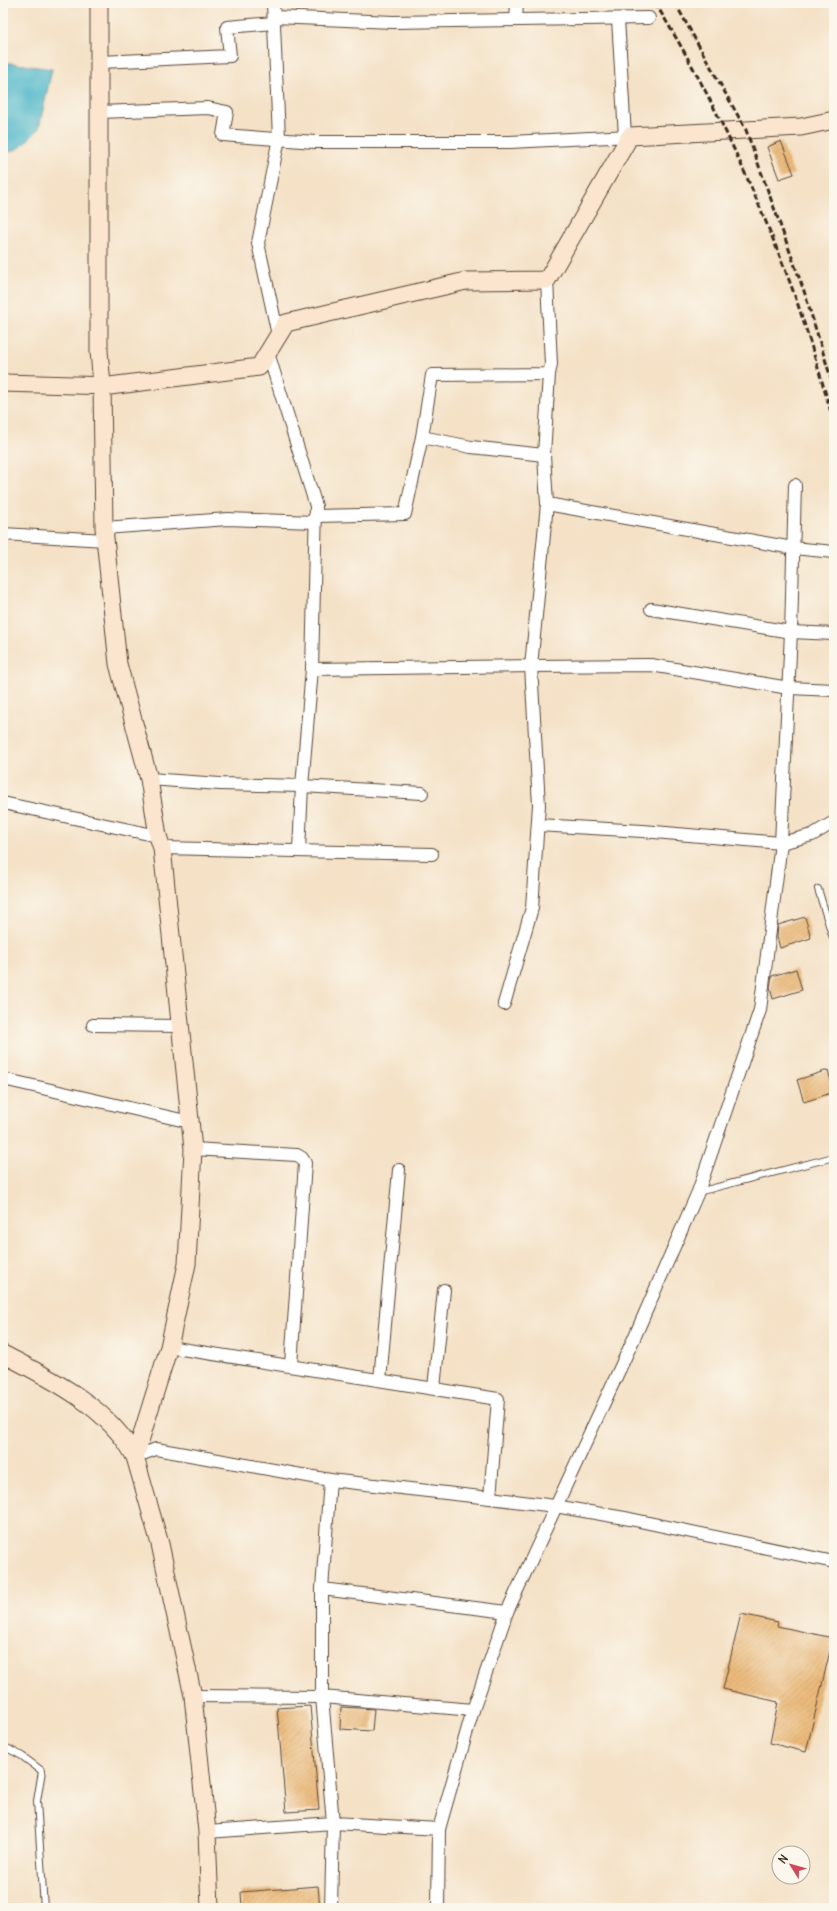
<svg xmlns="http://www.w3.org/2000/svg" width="837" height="1911" viewBox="0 0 837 1911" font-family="Delius,sans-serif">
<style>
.water{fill:#4cb6c9;stroke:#447074}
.building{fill:url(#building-hatch)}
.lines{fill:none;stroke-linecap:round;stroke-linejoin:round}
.lane-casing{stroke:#574537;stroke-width:8}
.street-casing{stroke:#574537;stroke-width:14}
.secondary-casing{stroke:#574537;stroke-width:19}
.lane{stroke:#fff;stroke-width:6}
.street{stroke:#fff;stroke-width:12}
.secondary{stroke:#fbe5cf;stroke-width:17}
.rail{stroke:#3b2a1e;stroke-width:3;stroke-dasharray:6 3;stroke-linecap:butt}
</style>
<defs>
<pattern id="building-hatch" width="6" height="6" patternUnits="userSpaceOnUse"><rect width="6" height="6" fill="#ebba7c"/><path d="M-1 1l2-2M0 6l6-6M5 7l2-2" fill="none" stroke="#caa06b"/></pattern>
</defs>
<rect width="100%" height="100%" fill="#fbf7ec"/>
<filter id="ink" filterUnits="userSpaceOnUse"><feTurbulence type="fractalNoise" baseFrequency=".025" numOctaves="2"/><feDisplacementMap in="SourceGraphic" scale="8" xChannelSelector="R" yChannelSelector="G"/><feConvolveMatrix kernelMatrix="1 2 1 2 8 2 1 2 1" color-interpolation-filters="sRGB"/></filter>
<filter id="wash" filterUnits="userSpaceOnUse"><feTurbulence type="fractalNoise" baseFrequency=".012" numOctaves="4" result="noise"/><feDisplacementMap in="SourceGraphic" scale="16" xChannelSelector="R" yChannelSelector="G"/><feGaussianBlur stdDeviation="0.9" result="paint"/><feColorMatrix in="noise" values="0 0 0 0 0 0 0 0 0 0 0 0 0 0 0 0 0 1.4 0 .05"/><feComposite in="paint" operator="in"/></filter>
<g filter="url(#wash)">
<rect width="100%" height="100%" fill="#f4e1c6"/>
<path class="water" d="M3 62 52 69 39 128 21 147 3 155Z"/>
<g id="blocks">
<g class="building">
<path d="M781 141 794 174 779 179 767 147Z"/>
<path d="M805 917 811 938 780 948 777 937 778 925Z"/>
<path d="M796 969 802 990 773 999 770 988 772 976Z"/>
<path d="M828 1070 834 1092 804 1102 797 1080Z"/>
<path d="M741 1614 778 1622 777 1626 833 1638 806 1752 770 1743 778 1702 723 1689Z"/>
<path d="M310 1706 319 1810 286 1812 277 1708Z"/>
<path d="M341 1707 374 1709 372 1731 340 1729Z"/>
<path d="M318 1886 320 1908H242L241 1892Z"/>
</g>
</g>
</g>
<g filter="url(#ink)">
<use href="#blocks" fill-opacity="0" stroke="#574537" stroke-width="1"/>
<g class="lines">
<defs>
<g id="lane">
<path d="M818 889 834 941"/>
<path d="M698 1192 834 1157"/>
<path d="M3 1746 22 1756 42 1771 37 1801 44 1908"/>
</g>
<g id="street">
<path d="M273 3 279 138 258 243 278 335"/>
<path d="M274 17 393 22 649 18"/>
<path d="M618 19 625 136"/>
<path d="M516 20 517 3"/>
<path d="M100 62 230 56 227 27 274 23"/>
<path d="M99 112 208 108 227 112 223 135 315 142H510L630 136"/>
<path d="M268 353 316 506 312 669 302 786 299 851"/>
<path d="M422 437 471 447 544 455"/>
<path d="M547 504 544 455 549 374"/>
<path d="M315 516 405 514 422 437 432 375 549 374 551 364 547 280"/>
<path d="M104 528 228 519 315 522"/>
<path d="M3 534 105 540"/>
<path d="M651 609 791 632 834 634"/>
<path d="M312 669 531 666 547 504 793 548 834 552"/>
<path d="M149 779 220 784 302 786 422 793"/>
<path d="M3 803 158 836"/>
<path d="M538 825 643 831 781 843 812 835 834 822"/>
<path d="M162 848 432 854"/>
<path d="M504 1004 532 908 539 805 531 666 651 665 789 688 834 690"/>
<path d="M93 1025 181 1026"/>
<path d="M3 1079 190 1122"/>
<path d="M193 1149 297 1155 302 1158 305 1163 291 1365"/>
<path d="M380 1380 399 1170"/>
<path d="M434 1388 444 1290"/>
<path d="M135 1457 156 1449 330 1480 490 1498 498 1399 169 1347"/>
<path d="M330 1480 322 1589 507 1612"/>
<path d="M490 1498 555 1506 630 1519 834 1562"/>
<path d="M193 1696 322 1697V1589"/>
<path d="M207 1832 333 1823 322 1697 473 1710"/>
<path d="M331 1908 333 1823 439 1829"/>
<path d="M438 1908 439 1829 473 1710 507 1612 635 1336 698 1192 760 1010 781 843 791 632 795 485"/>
</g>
<g id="secondary">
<path d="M99 3V351L102 385 104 528 118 664 149 779 158 836 162 848 193 1149 187 1264 169 1347 135 1457"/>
<path d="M3 383 110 386 259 367 286 323 466 281 547 280 630 136 801 127 834 120"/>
<path d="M3 1354C50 1378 110 1408 135 1457L160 1544 193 1696 207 1832 210 1908"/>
</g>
</defs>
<use href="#lane" class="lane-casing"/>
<use href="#street" class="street-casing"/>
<use href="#secondary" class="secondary-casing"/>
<use href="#lane" class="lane"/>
<use href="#street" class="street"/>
<use href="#secondary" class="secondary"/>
<g class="rail">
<path d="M655 3C708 87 750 179 786 272 805 321 819 372 834 422"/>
<path d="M675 3 746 130 804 291 834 388"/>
</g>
</g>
</g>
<rect width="837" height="1911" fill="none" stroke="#fbf7ec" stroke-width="16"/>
<g transform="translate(791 1865) rotate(307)"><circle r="19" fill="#fbf7ec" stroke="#aea59a"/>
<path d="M0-3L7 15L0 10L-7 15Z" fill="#d1495b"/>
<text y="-6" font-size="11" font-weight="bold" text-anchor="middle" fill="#3b2a1e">N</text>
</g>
</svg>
